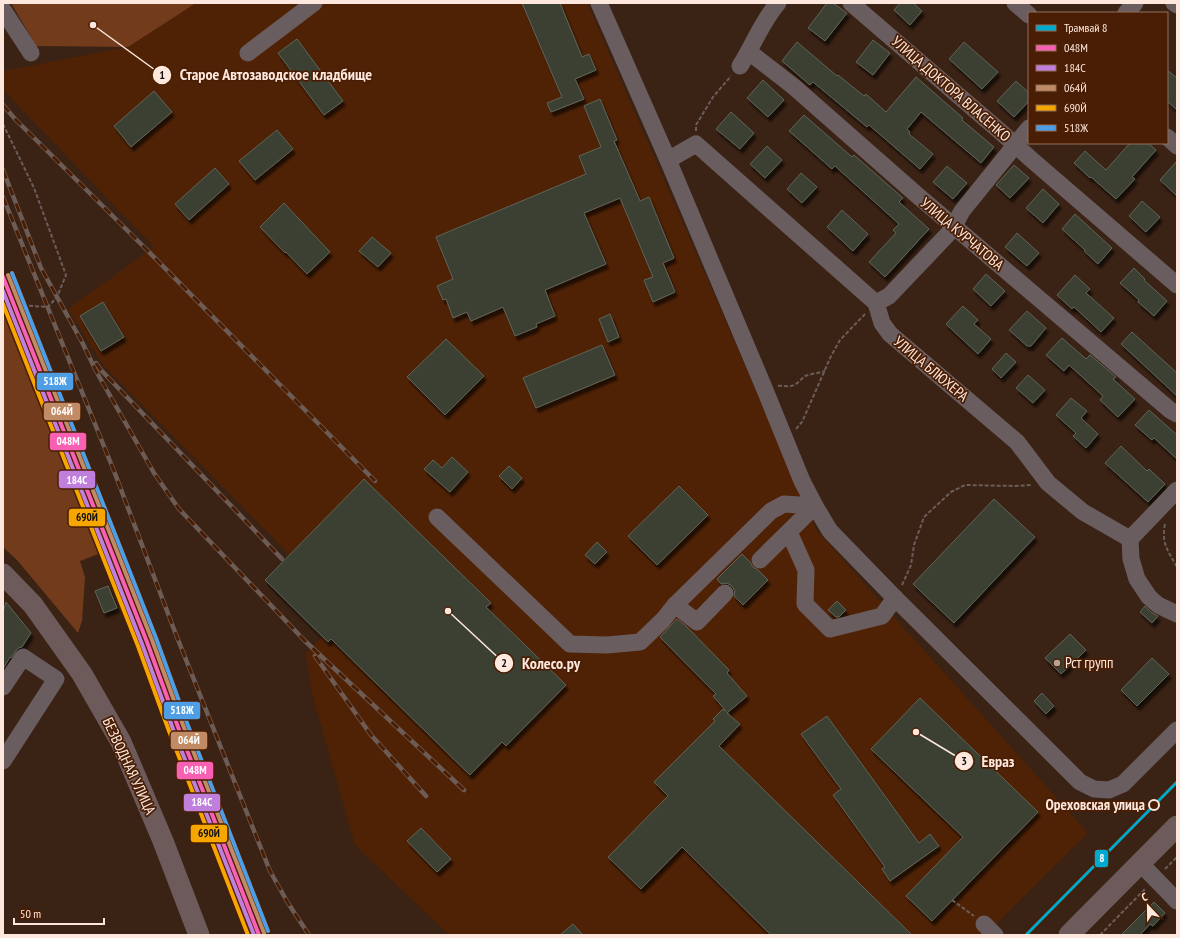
<svg xmlns="http://www.w3.org/2000/svg" width="1180" height="938" font-family="'PT Sans Narrow',sans-serif">
<style>
.built{fill:#502205}
.green{fill:#723b1c}
.building{fill:#3a3f33;stroke:#5f6558;filter:url(#shadow)}
.lines{fill:none;stroke-linecap:round;stroke-linejoin:round}
.path{stroke:#6b5d59;stroke-width:2;stroke-dasharray:4 2;stroke-linecap:butt}
.minor{stroke:#6a5d5f;stroke-width:17}
.major{stroke:#6d5a5a;stroke-width:21}
.rail-casing{stroke:#6d5c55;stroke-width:4.5}
.rail{stroke:#4a1e04;stroke-width:3;stroke-dasharray:9;stroke-linecap:butt}
.rail-1-casing{stroke:#4a1e04;stroke-width:7}
.rail-2-casing{stroke:#4a1e04;stroke-width:7}
.rail-3-casing{stroke:#4a1e04;stroke-width:7}
.rail-4-casing{stroke:#4a1e04;stroke-width:7}
.rail-5-casing{stroke:#4a1e04;stroke-width:7}
.rail-1{stroke:#f860b3;stroke-width:4}
.rail-2{stroke:#c07fdc;stroke-width:4}
.rail-3{stroke:#c18c65;stroke-width:4}
.rail-4{stroke:#f7a600;stroke-width:4}
.rail-5{stroke:#4d9ee5;stroke-width:4}
.tram-1-casing{stroke:#4a1e04;stroke-width:6}
.tram-1{stroke:#00a9ce;stroke-width:3}
.poi-dot{fill:#b9a397;stroke:#4a1e04;stroke-width:1.5}
.stop-dot{fill:#4a1e04;stroke:#fee8dd;stroke-width:2}
.labels{text-anchor:middle;stroke-width:3.5;stroke-linejoin:round;paint-order:stroke}
.street-label{font-size:15px;fill:#fee8dd;stroke:#4a1e04}
.poi-label{font-size:15px;fill:#fee8dd;stroke:#4a1e04;text-anchor:start}
.stop-label{font-size:15px;font-weight:bold;fill:#fee8dd;stroke:#4a1e04;text-anchor:end}
.leader{fill:none;stroke:#fee8dd;stroke-width:1.5}
.callout-dot{fill:#fee8dd;stroke:#4a1e04;stroke-width:1.5}
.mark-label{font-size:12px;text-anchor:middle;font-weight:bold;fill:#111}
.callout-label{font-size:16px;text-anchor:middle;font-weight:bold;fill:#fee8dd;stroke:#4a1e04;stroke-width:3.5;stroke-linejoin:round;paint-order:stroke}
.line-badge{stroke:#4a1e04;stroke-width:1.5}
.badge-label{font-size:11px;text-anchor:middle;font-weight:bold;fill:#fff}
.pale-badge-label{font-size:11px;text-anchor:middle;font-weight:bold;fill:#111}
</style>
<defs>
<filter id="shadow"><feDropShadow dx="2.5" dy="4.5" stdDeviation="1" flood-color="#0009"/></filter>
</defs>
<rect width="100%" height="100%" fill="#3a2214"/>
<path class="built" d="M196,3h391l230,528 271,302 -103,102h-536l-94,-90 -43,-151 -6,-41 41,-40 -243,-247 -36,-57 86,-62 -151,-157v-19l125,-24z"/>
<g class="green">
<path d="M11,3h185l-68,44 -92,-1z"/>
<path d="M3,300l98,253 -21,8 5,16 -3,44 -4,12 -61,-73 -14,-13z"/>
</g>
<g class="building">
<path d="M522,3h38l22,54 7,-3 7,16 -21,9 9,20 -33,13 -4,-9 15,-6z"/>
<path d="M827,3h6l14,10 -22,28 -17,-13z"/>
<path d="M900,3h13l9,8 -12,14 -16,-15z"/>
<path d="M297,39l46,62 -19,14 -46,-62z"/>
<path d="M873,40l17,13 -17,22 -17,-13z"/>
<path d="M797,42l40,34 1,-1 26,21 2,-2 20,18 30,-35 47,41 -1,2 32,27 -13,16 -60,-51 -14,17 3,3 -1,2 24,20 -13,15 -51,-44 -2,2 -54,-45 -3,3 -28,-24z"/>
<path d="M964,42l34,30 -16,17 -33,-30z"/>
<path d="M1167,70l10,8v32l-10,-9z"/>
<path d="M763,80l21,20 -16,17 -21,-19z"/>
<path d="M1016,81l13,12v8l-15,16 -17,-16z"/>
<path d="M154,91l18,21 -41,35 -17,-21z"/>
<path d="M600,99l17,41 -3,1 26,60 9,-4 25,61 -11,5 12,29 -22,10 -9,-22 9,-3 -33,-79 -36,15 22,51 -61,26 10,26 -19,8 1,3 -22,9 -12,-29 -32,14 -4,-9 -14,6 -7,-19 -3,1 -6,-14 16,-7 -17,-42 150,-63 -7,-18 22,-9 -17,-41z"/>
<path d="M731,112l23,21 -14,16 -24,-20z"/>
<path d="M804,115l48,42 2,-2 49,43 -4,4 30,27 -44,48 -16,-15 27,-29 -3,-3 6,-6 -64,-58 -3,3 -43,-38z"/>
<path d="M277,130l16,19 -38,31 -16,-19z"/>
<path d="M1130,143h18l8,7 -24,27 3,2 -19,20 -25,-22 -1,1 -16,-15 11,-12 21,19z"/>
<path d="M767,146l15,14 -17,18 -15,-14z"/>
<path d="M1177,161v35l-17,-16z"/>
<path d="M1014,165l15,13 -19,20 -14,-13z"/>
<path d="M947,166l20,17 -14,16 -20,-17z"/>
<path d="M215,168l14,16 -40,36 -14,-16z"/>
<path d="M801,173l16,14 -15,16 -15,-14z"/>
<path d="M1043,189l16,15 -16,19 -17,-15z"/>
<path d="M1142,201l18,16 -14,15 -17,-16z"/>
<path d="M284,203l46,49 -23,22 -21,-22 -1,1 -25,-26z"/>
<path d="M842,210l26,24 -15,17 -26,-24z"/>
<path d="M1075,214l37,34 -14,16 -14,-13 1,-1 -23,-21z"/>
<path d="M1017,233l22,20 -12,13 -22,-19z"/>
<path d="M372,237l19,16 -13,14 -19,-16z"/>
<path d="M1134,268l11,11 -1,1 23,21 -13,15 -16,-14 1,-2 -19,-17z"/>
<path d="M986,274l19,17 -14,15 -18,-17z"/>
<path d="M1075,275l15,14 -4,4 28,25 -13,14 -27,-25 -2,2 -15,-14z"/>
<path d="M103,302l21,35 -23,14 -21,-35z"/>
<path d="M963,306l15,14 -4,4 17,15 -13,15 -32,-30z"/>
<path d="M1027,311l19,17 -15,18h-4l-18,-16z"/>
<path d="M610,314l9,23 -11,5 -9,-23z"/>
<path d="M1132,332l45,41v23l-56,-52z"/>
<path d="M1062,338l24,21 4,-4 26,22 -3,2 22,20 -17,18 -18,-17 3,-4 -34,-31 -5,6 -18,-16z"/>
<path d="M446,339l38,37 -39,39 -38,-38z"/>
<path d="M602,345l13,30 -79,33 -13,-30z"/>
<path d="M1006,353l10,9 -15,16 -9,-9z"/>
<path d="M1028,375l17,15 -12,13 -17,-15z"/>
<path d="M1071,398l16,13 -6,7 17,16 -12,14 -13,-12 3,-3 -20,-18z"/>
<path d="M1149,410l28,25v24l-23,-21 -2,2 -17,-15z"/>
<path d="M1121,446l26,25 2,-2 16,15 -17,18 -43,-39z"/>
<path d="M452,457l16,15 -18,20 -26,-23 9,-9 9,8z"/>
<path d="M509,466l13,12 -10,11 -13,-13z"/>
<path d="M364,479l127,124 -5,4 80,78 -60,61 -4,-4 -32,33 -139,-136 -3,3 -63,-62z"/>
<path d="M679,486l29,29 -51,50 -29,-29z"/>
<path d="M994,499l41,38 -81,86 -41,-39z"/>
<path d="M597,542l10,10 -12,12 -10,-9z"/>
<path d="M742,554l8,8 3,5 5,3 10,10 -25,25 -9,-9 1,-5 -3,-5 -5,-3 -6,1 -4,-5z"/>
<path d="M108,586l9,22 -13,5 -9,-22z"/>
<path d="M837,601l9,9 -7,7h-3l-8,-7z"/>
<path d="M6,602l25,31 -9,14 -4,1 -7,10 -1,-1 -7,12v-57z"/>
<path d="M1145,606l7,7 6,3 -6,7 -12,-11z"/>
<path d="M677,619l8,6 44,45 -2,3 20,23 -20,17 13,11 -21,22 193,189h-141l-89,-88 -41,42 -33,-32 60,-61 -14,-14 61,-61 -2,-2 10,-10 3,2 -13,-15 3,-2 -56,-57z"/>
<path d="M1070,634l16,16 -25,24 -16,-16z"/>
<path d="M1152,658l17,16 -32,32 -16,-16z"/>
<path d="M1042,693l12,13 -8,8 -12,-13z"/>
<path d="M920,698l118,114 -106,109 -26,-25 57,-59 -92,-88z"/>
<path d="M827,716l92,127 11,-9 9,12 -49,35 -8,-12 3,-2 -52,-72 8,-6 -40,-55z"/>
<path d="M421,828l30,31 -14,13 -30,-31z"/>
<path d="M1154,902l11,11 -12,13 -3,-2 -10,11h-19z"/>
<path d="M573,924l10,11h-23z"/>
</g>
<g class="lines">
<g class="path">
<path d="M3,124l31,64 32,87 -9,22 -9,10 -45,-3"/>
<path d="M696,131v-6l17,-28 18,-21"/>
<path d="M778,386c5,-1 9,1 13,0 6,-1 10,-7 14,-10 5,-2 14,-3 20,-5"/>
<path d="M796,429l6,-7 29,-66 9,-16 25,-26"/>
<path d="M1165,524c-4,19 3,27 12,43"/>
<path d="M902,585l9,-20 3,-20 10,-28 27,-25 14,-7 50,1 17,-1"/>
<path d="M1165,869l12,-12"/>
<path d="M952,900l22,16"/>
<path d="M1100,935l45,-46"/>
</g>
<g class="minor">
<path d="M599,3l69,157 97,230 37,91 13,25 15,25 65,67 185,184 14,7 15,1 14,-6 54,-54"/>
<path d="M851,3l151,130 30,27 145,125"/>
<path d="M1015,3l14,12"/>
<path d="M1174,3l3,2"/>
<path d="M3,10l28,43"/>
<path d="M1126,13l9,-10"/>
<path d="M749,52l44,34 124,109 253,215 7,4"/>
<path d="M248,53l66,-50"/>
<path d="M740,66c13,-20 22,-45 38,-63"/>
<path d="M1167,137l10,9"/>
<path d="M668,160l28,-16 180,159 6,20 8,11 127,108 31,41 35,29 47,27 1,20 6,20 12,18 9,8 19,9"/>
<path d="M876,303l13,-7 59,-62 6,-8 8,-15 67,-83"/>
<path d="M437,517l133,127 37,1 33,-3 23,-22 12,-15 96,-94 13,-7 31,2 -55,54"/>
<path d="M789,532l17,38 -1,34 25,25 52,-13 13,-18"/>
<path d="M1130,539l47,-49"/>
<path d="M675,605l22,17 28,-29"/>
<path d="M3,687l20,-30 33,22 -53,82"/>
<path d="M1140,863l37,38"/>
<path d="M984,924l11,11"/>
</g>
<g class="major">
<path d="M3,574l30,31 49,69 39,68 42,99 36,94"/>
<path d="M1069,935l108,-109"/>
</g>
<defs>
<g id="rail">
<path d="M3,105l12,14 132,131 228,231"/>
<path d="M3,170l38,98 41,74 14,29 58,102 25,36 126,132 159,149"/>
<path d="M3,197l111,274 61,161 95,239 18,32 21,32"/>
<path d="M96,363l4,6 182,190"/>
<path d="M315,656l56,79 55,61"/>
</g>
</defs>
<use href="#rail" class="rail-casing"/>
<use href="#rail" class="rail"/>
<defs>
<path id="rail-1" d="M3,277l144,365 31,85 81,208"/>
<path id="rail-2" d="M3,291l139,353 31,85 81,206"/>
<path id="rail-3" d="M8,275l144,365 31,85 81,208"/>
<path id="rail-4" d="M3,304l135,342 31,85 79,204"/>
<path id="rail-5" d="M12,273l144,365 31,85 81,208"/>
</defs>
<use href="#rail-1" class="rail-1-casing"/>
<use href="#rail-2" class="rail-2-casing"/>
<use href="#rail-3" class="rail-3-casing"/>
<use href="#rail-4" class="rail-4-casing"/>
<use href="#rail-5" class="rail-5-casing"/>
<use href="#rail-1" class="rail-1"/>
<use href="#rail-2" class="rail-2"/>
<use href="#rail-3" class="rail-3"/>
<use href="#rail-4" class="rail-4"/>
<use href="#rail-5" class="rail-5"/>
<defs>
<path id="tram-1" d="M1026,935l151,-153"/>
</defs>
<use href="#tram-1" class="tram-1-casing"/>
<use href="#tram-1" class="tram-1"/>
</g>
<circle class="poi-dot" cx="1057" cy="663" r="4"/>
<circle class="stop-dot" cx="1154" cy="805" r="5"/>
<g class="labels">
<g class="street-label">
<text transform="translate(951 89) rotate(41)" y="5">УЛИЦА ДОКТОРА ВЛАСЕНКО</text>
<text transform="translate(962 234) rotate(40)" y="5">УЛИЦА КУРЧАТОВА</text>
<text transform="translate(931 369) rotate(40)" y="5">УЛИЦА БЛЮХЕРА</text>
<text transform="translate(129 766) rotate(65)" y="5">БЕЗВОДНАЯ УЛИЦА</text>
</g>
<g class="poi-label">
<text x="1065" y="668">Рст групп</text>
</g>
<g class="stop-label">
<text x="1145" y="810">Ореховская улица</text>
</g>
</g>
<path class="leader" d="M93 25L162 75M448 611L504 663M916 732L964 761"/>
<g class="callout-dot">
<circle cx="93" cy="25" r="4"/>
<circle cx="448" cy="611" r="4"/>
<circle cx="916" cy="732" r="4"/>
<circle cx="162" cy="75" r="10"/>
<circle cx="504" cy="663" r="10"/>
<circle cx="964" cy="761" r="10"/>
</g>
<g class="mark-label">
<text x="162" y="79">1</text>
<text x="504" y="667">2</text>
<text x="964" y="765">3</text>
</g>
<g class="callout-label">
<text x="276" y="80">Старое Автозаводское кладбище</text>
<text x="551" y="669">Колесо.ру</text>
<text x="998" y="767">Евраз</text>
</g>
<g class="line-badge">
<rect x="36" y="372" width="38" height="19" rx="4" fill="#4d9ee5"/>
<rect x="43" y="402" width="38" height="19" rx="4" fill="#c18c65"/>
<rect x="49" y="432" width="38" height="19" rx="4" fill="#f860b3"/>
<rect x="58" y="470" width="38" height="19" rx="4" fill="#c07fdc"/>
<rect x="68" y="508" width="38" height="19" rx="4" fill="#f7a600"/>
<rect x="163" y="701" width="38" height="19" rx="4" fill="#4d9ee5"/>
<rect x="170" y="731" width="38" height="19" rx="4" fill="#c18c65"/>
<rect x="176" y="761" width="38" height="19" rx="4" fill="#f860b3"/>
<rect x="183" y="793" width="38" height="19" rx="4" fill="#c07fdc"/>
<rect x="190" y="824" width="38" height="19" rx="4" fill="#f7a600"/>
<rect x="1094" y="849" width="15" height="19" rx="4" fill="#00a9ce"/>
</g>
<g class="badge-label">
<text x="55" y="385">518Ж</text>
<text x="62" y="415">064Й</text>
<text x="68" y="445">048М</text>
<text x="77" y="484">184С</text>
<text x="182" y="714">518Ж</text>
<text x="189" y="744">064Й</text>
<text x="195" y="774">048М</text>
<text x="202" y="806">184С</text>
<text x="1102" y="862">8</text>
</g>
<g class="pale-badge-label">
<text x="87" y="521">690Й</text>
<text x="209" y="837">690Й</text>
</g>
<rect width="1180" height="938" fill="none" stroke="#fee8dd" stroke-width="8"/>
<rect x="1028" y="12" width="140" height="132" fill="#4a1e04" stroke="#926f5b"/>
<rect x="1036" y="25" width="20" height="6" fill="#00a9ce" stroke="#926f5b"/>
<text x="1064" y="32" font-size="12" fill="#fee8dd">Трамвай 8</text>
<rect x="1036" y="45" width="20" height="6" fill="#f860b3" stroke="#926f5b"/>
<text x="1064" y="52" font-size="12" fill="#fee8dd">048М</text>
<rect x="1036" y="65" width="20" height="6" fill="#c07fdc" stroke="#926f5b"/>
<text x="1064" y="72" font-size="12" fill="#fee8dd">184С</text>
<rect x="1036" y="85" width="20" height="6" fill="#c18c65" stroke="#926f5b"/>
<text x="1064" y="92" font-size="12" fill="#fee8dd">064Й</text>
<rect x="1036" y="105" width="20" height="6" fill="#f7a600" stroke="#926f5b"/>
<text x="1064" y="112" font-size="12" fill="#fee8dd">690Й</text>
<rect x="1036" y="125" width="20" height="6" fill="#4d9ee5" stroke="#926f5b"/>
<text x="1064" y="132" font-size="12" fill="#fee8dd">518Ж</text>
<g transform="translate(1148 906) rotate(338)" stroke="#4a1e04" stroke-width="3" paint-order="stroke">
<path d="M0-3L7 15L0 10L-7 15Z" fill="#fee8dd"/>
<text y="-6" font-size="11" font-weight="bold" text-anchor="middle" fill="#fee8dd">С</text>
</g>
<path d="M14 918v6h90v-6" fill="none" stroke="#fee8dd" stroke-width="2"/>
<text x="20" y="918" font-size="12" fill="#fee8dd" stroke="#4a1e04" stroke-width="3" paint-order="stroke">50 m</text>
</svg>
